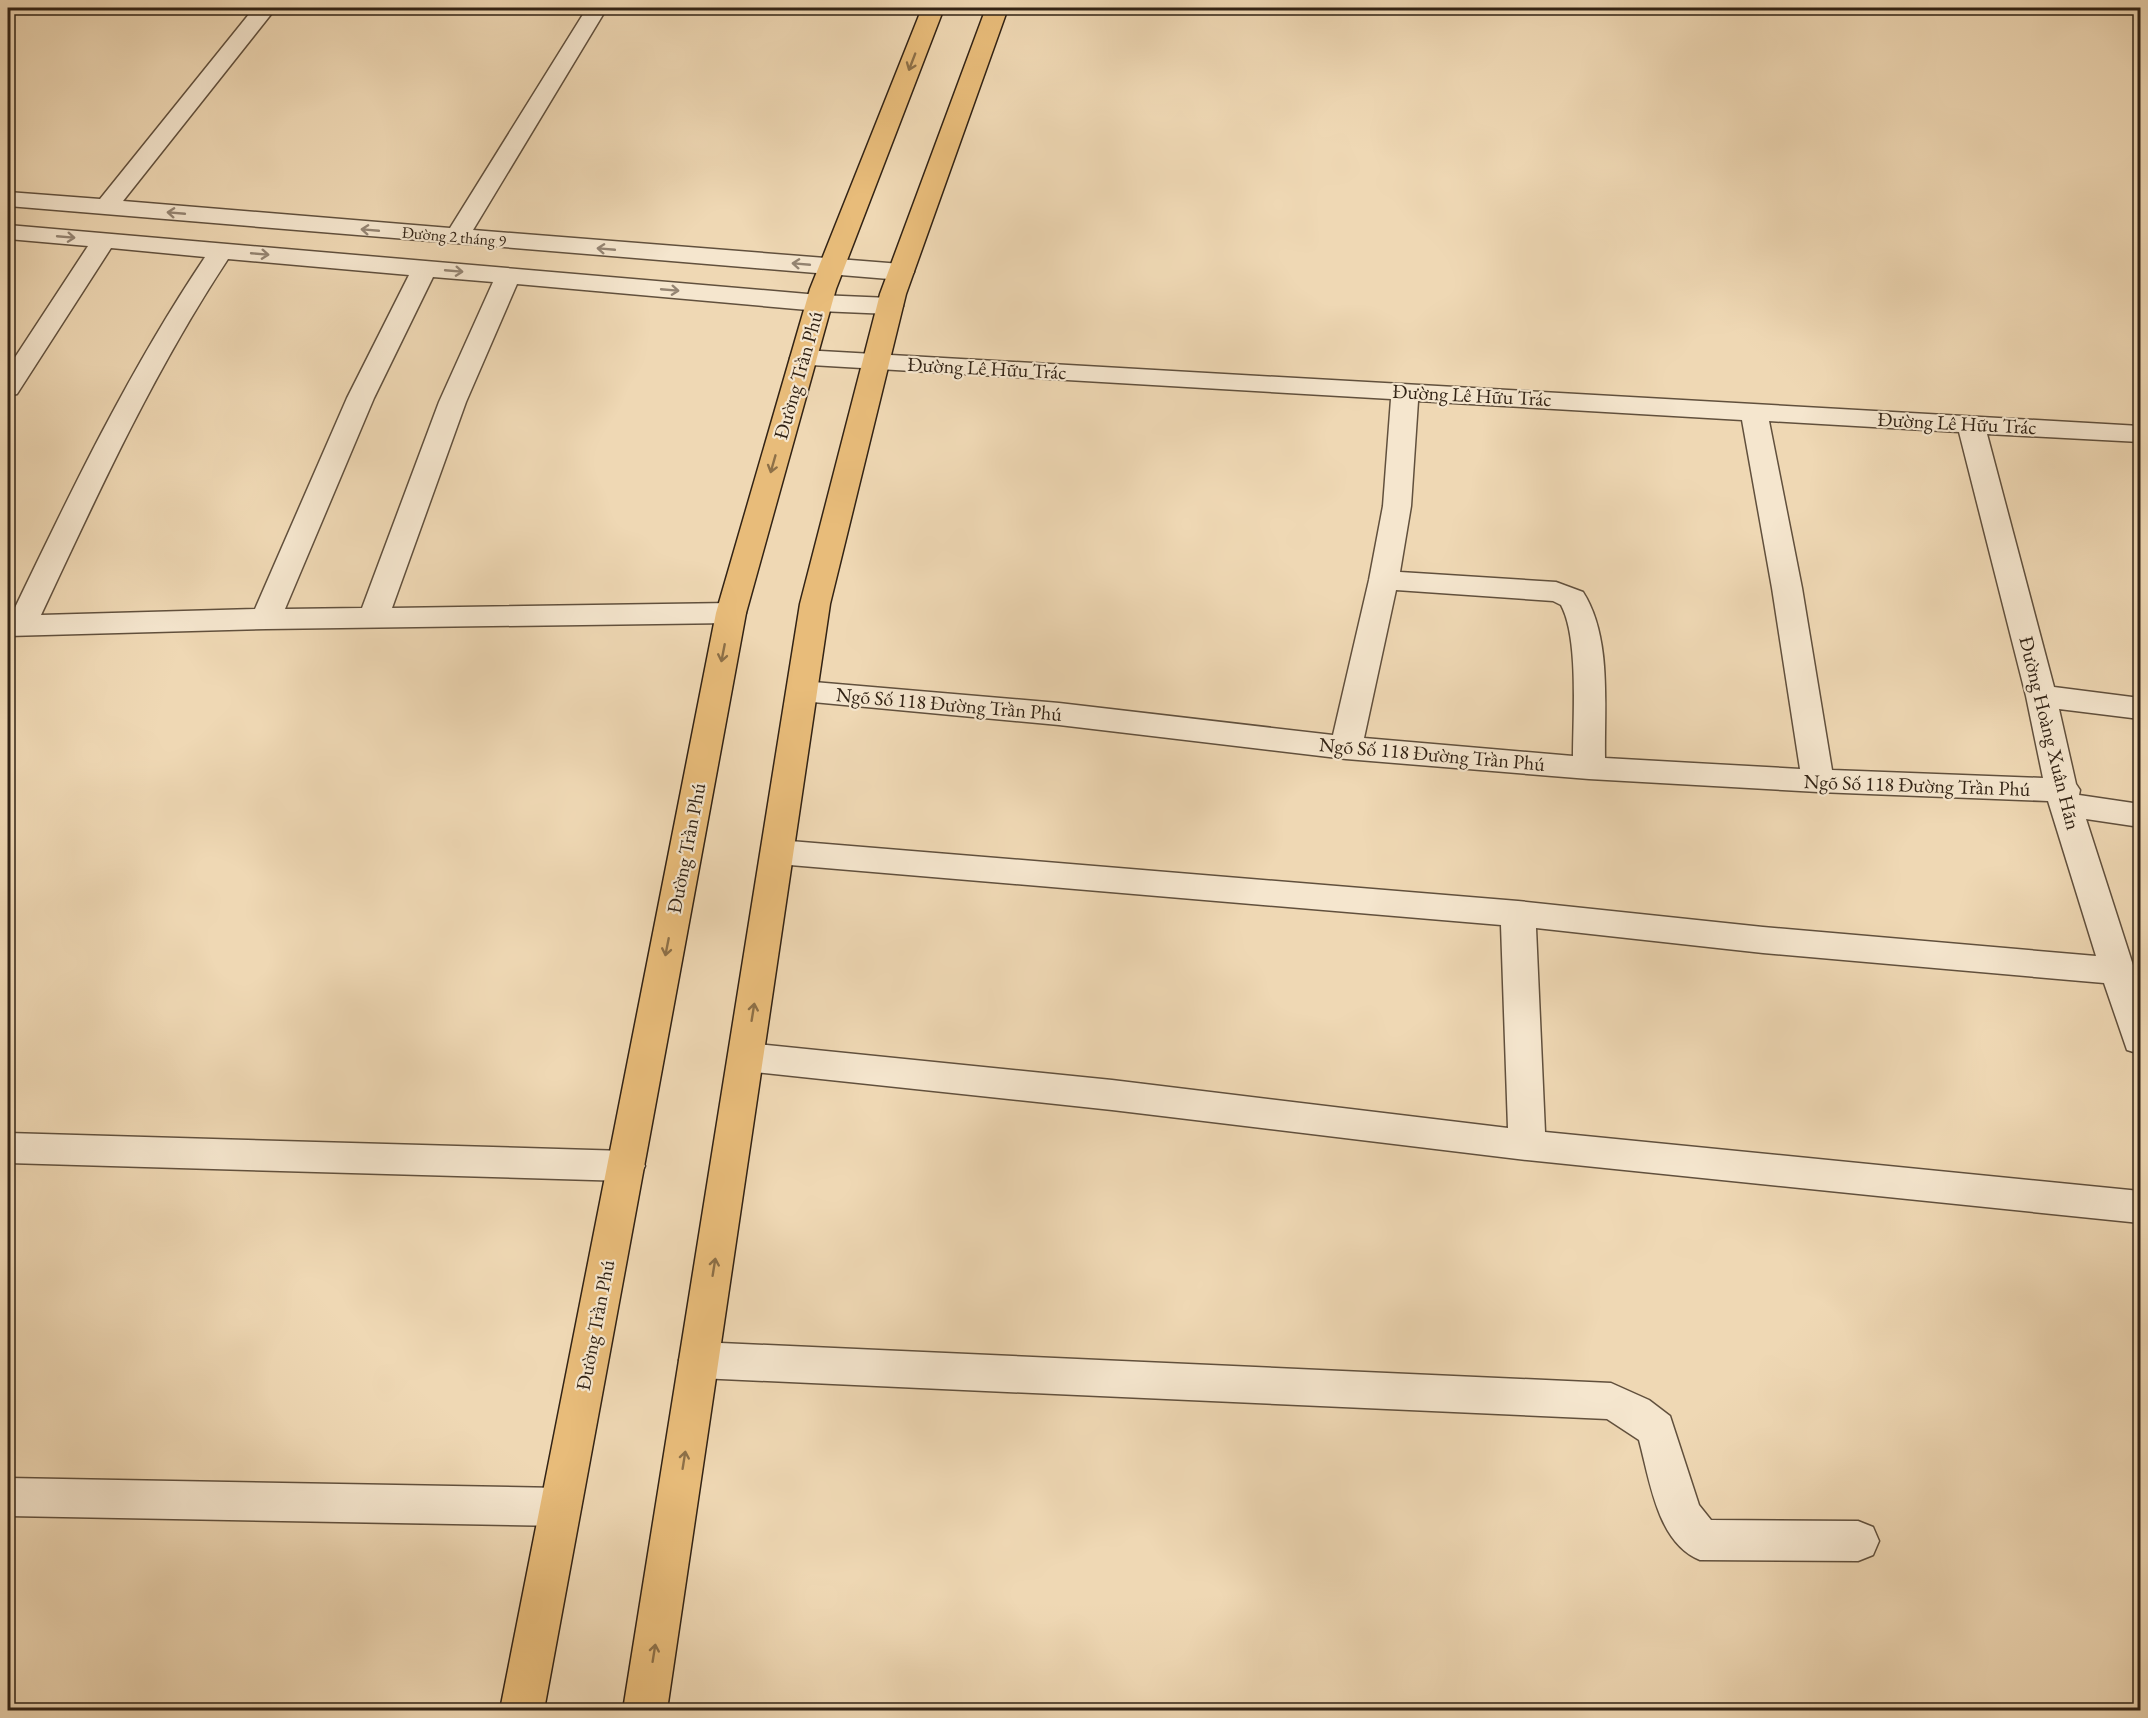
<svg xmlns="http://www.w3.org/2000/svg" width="2148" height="1718" font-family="'EB Garamond',serif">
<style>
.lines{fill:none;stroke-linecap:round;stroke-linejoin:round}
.minor-casing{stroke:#61503d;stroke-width:3}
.highway-casing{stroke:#322315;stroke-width:3}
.minor{fill:#f5e6ce;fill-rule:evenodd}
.highway{fill:#e8bc7a;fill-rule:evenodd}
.oneway{stroke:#8d7048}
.oneway2{stroke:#948472}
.labels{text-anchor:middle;stroke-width:4.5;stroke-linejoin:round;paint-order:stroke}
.far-street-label{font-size:16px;fill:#322315;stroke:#f5e6ce}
.street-label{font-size:20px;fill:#322315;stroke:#f5e6ce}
</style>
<rect width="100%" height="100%" fill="#efd8b4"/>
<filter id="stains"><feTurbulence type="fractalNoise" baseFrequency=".00333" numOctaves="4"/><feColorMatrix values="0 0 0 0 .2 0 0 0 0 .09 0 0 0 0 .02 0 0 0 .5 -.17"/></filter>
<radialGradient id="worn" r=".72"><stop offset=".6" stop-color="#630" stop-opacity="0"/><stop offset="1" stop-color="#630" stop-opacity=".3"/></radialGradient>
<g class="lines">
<defs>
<g id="minor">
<path d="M254,8h22l-153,193 327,27 137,-220h20l-134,222 428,34 9,3 4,5 -4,5 -9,3 -893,-74v-14l92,7z"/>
<path d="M8,225l811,70 71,3 9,3 4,5 -4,5 -9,3 -71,-3 -302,-27 -51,118 -74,206 339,-5 10,3 5,7 -5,7 -10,3 -465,6 -258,7v-20h3c59,-123 118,-246 194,-359l-94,-9 -94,146 -9,2v-28l80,-122 -80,-7zM228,259l181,16 -62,123 -92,211 -214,6c57,-122 113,-244 187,-356zM433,277l60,5 -54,120 -77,206 -77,1 89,-211z"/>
<path d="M803,350l1337,76v16l-153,-8 67,253 86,11v21l-81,-10 17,75 4,6 -1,5 61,9v23l-54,-8 54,168v67l-13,-4 -23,-67 -341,-30 -227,-25 9,204 595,59v32l-613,-63 -415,-50 -366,-39 -13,-4 -5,-10 5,-10 13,-4 366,37 396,48 -7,-203 -723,-61 -12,-4 -4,-8 4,-8 12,-4 740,61 245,26 333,29 -48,-155 -230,-9 -229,-13 -243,-20 -287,-34 -257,-24 -11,-3 -4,-7 4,-7 11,-3 257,22 274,32 36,-155 14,-74 8,-107 -597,-35 -4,-6 4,-6zM1418,401l324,19 30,168 28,181 -195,-11c-1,-52 7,-121 -22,-166l-27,-10 -156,-10 11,-66zM1769,421l190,11 67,264 17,82 -211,-8 -30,-182zM1396,590l157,11 8,4c18,33 12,112 12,151l-209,-18z"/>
<path d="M8,1133l618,18 13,4 6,11 -6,11 -13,4 -618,-18z"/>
<path d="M699,1342l912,41 38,17 21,16 29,89 12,15 147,1 15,6 6,14 -6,14 -15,6 -158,-1c-43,-17 -50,-80 -61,-120l-32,-21 -908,-41 -14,-6 -6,-12 6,-12z"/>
<path d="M8,1478l552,10 15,5 6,14 -6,14 -15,5 -552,-10z"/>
</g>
<g id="highway">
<path d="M922,8h22l-108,281 -90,324 -202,1097h-44l216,-1097 94,-324z"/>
<path d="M986,8h22l-102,286 -76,310 -163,1106h-44l177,-1106 80,-310z"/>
</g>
</defs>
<use href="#minor" class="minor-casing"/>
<use href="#highway" class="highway-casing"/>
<use href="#minor" class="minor"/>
<use href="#highway" class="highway"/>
</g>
<defs><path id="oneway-shaft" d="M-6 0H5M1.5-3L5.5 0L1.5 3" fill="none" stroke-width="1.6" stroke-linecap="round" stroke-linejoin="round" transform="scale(1.5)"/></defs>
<g class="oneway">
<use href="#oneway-shaft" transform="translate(912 62) rotate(111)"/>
<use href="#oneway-shaft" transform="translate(773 464) rotate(106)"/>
<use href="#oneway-shaft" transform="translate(723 653) rotate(101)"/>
<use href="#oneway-shaft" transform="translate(667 947) rotate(101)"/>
<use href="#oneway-shaft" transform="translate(753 1012) rotate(-81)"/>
<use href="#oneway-shaft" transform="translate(714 1267) rotate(-81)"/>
<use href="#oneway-shaft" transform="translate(684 1460) rotate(-81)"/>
<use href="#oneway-shaft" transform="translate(654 1653) rotate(-81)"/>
</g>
<g class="oneway2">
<use href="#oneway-shaft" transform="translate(176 213) rotate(-175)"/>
<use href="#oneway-shaft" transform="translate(370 230) rotate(-175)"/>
<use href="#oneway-shaft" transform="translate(66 237) rotate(5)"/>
<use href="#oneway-shaft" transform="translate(606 249) rotate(-175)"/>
<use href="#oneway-shaft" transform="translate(260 254) rotate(5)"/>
<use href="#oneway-shaft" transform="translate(801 264) rotate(-175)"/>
<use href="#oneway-shaft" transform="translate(454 271) rotate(5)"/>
<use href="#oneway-shaft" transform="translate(670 290) rotate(5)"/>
</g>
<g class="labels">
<g class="far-street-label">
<text transform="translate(454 236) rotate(5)" y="6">Đường 2 tháng 9</text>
</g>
<g class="street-label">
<text transform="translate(987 368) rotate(3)" y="7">Đường Lê Hữu Trác</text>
<text transform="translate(798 375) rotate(-74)" y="7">Đường Trần Phú</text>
<text transform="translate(1472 395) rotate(3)" y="7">Đường Lê Hữu Trác</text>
<text transform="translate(1957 423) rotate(3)" y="7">Đường Lê Hữu Trác</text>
<text transform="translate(949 704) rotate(5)" y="7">Ngõ Số 118 Đường Trần Phú</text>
<text transform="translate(2050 733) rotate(76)" y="7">Đường Hoàng Xuân Hãn</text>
<text transform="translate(1432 754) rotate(5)" y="7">Ngõ Số 118 Đường Trần Phú</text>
<text transform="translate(1917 785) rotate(2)" y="7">Ngõ Số 118 Đường Trần Phú</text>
<text transform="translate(686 848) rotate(-79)" y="7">Đường Trần Phú</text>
<text transform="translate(595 1325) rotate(-79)" y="7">Đường Trần Phú</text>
</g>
</g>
<rect width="2148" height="1718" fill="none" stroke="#efd8b4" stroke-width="30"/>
<rect x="9" y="9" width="2130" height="1700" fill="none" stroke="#322315" stroke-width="3"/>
<rect x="15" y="15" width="2118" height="1688" fill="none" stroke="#322315" stroke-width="1.5"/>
<rect width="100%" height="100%" filter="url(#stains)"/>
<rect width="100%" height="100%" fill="url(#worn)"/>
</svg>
